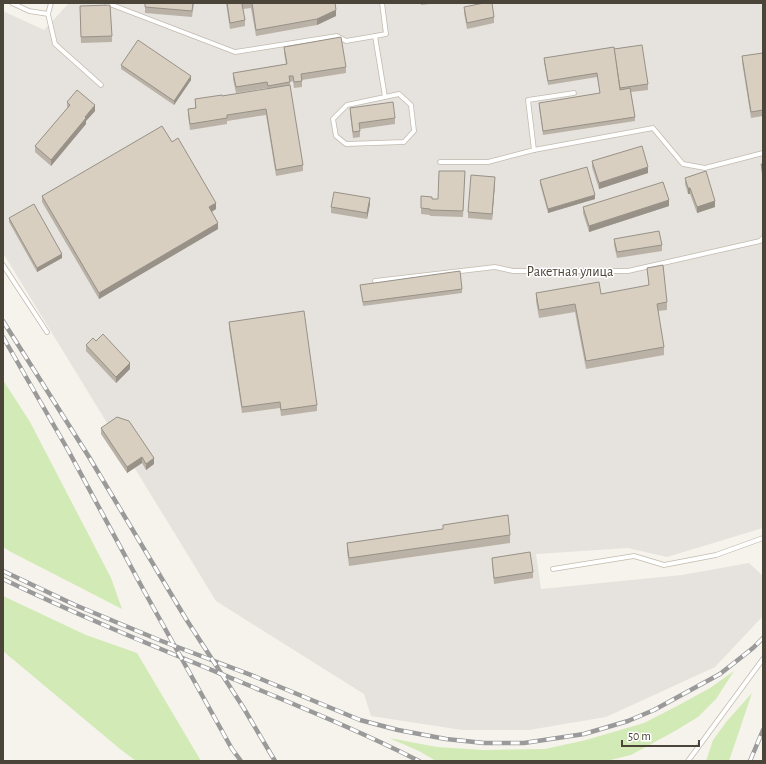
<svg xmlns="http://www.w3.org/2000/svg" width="766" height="764" font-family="'Alegreya Sans',sans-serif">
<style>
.industrial{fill:#e6e2dd}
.green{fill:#d2eab5}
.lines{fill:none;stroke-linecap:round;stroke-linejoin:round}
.lane-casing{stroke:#c2bbae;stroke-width:5.5}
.lane{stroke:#fff;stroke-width:4}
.rail-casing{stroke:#9a9a9a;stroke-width:4.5}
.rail{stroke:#fff;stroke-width:3;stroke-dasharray:9;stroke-linecap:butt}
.wall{fill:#bab2a6}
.shaded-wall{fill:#979187}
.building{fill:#d8cfc1;stroke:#979187}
.labels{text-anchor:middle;stroke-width:3;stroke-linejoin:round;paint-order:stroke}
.street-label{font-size:14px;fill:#4b4439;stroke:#fff}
</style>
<rect width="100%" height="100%" fill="#f6f3ec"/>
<path class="industrial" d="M69,3h694v525l-96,29 -39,-9 -92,6 5,35 141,-14 67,-12 14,13v40l-48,51 -109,50 -77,13h-67l-91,-14 -7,-22 -148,-93 -213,-348v-242l41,19z"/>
<g class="green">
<path d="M3,380l27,42 81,156 11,31 -111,-57 -8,-5z"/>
<path d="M3,596l83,39 51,18 64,108h-65l-16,-12 -117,-98z"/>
<path d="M734,671l-18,28 -18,18 -23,14 -44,24 -25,6h-170l-17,-10 -30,-13 48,9 47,3 61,-1 41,-9 58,-17 35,-18 31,-17z"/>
<path d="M752,693l-23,68h-23l7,-21 14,-19z"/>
</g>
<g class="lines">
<defs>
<g id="lane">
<path d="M12,3l17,8 19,3 3,-11"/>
<path d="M107,3l128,49 102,-16 9,5 29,-5"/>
<path d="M382,3l4,31 -11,2 10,61"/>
<path d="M48,14l7,30 46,41"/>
<path d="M399,94l12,11 3,26 -10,11 -58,2 -10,-8 -3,-17 14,-14z"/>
<path d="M534,150l-6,-50 46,-7"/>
<path d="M440,162h48l46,-12 119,-22 30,36 22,4 58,-15"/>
<path d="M3,265l44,67"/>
<path d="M375,281l120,-14 18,4h115l132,-30 3,-3"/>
<path d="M553,569l81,-13 30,9 52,-10 47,-17"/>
<path d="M688,761l75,-102"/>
</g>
</defs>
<use href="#lane" class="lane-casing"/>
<use href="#lane" class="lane"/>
<defs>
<g id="rail">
<path d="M3,321l86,136 97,162 57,88 32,54"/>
<path d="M3,337l65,113 75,139 50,90 39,70 9,12"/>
<path d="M3,571l72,34 84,35 97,37 104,43 38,10 48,9 38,4h40l60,-9 44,-13 26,-11 66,-36 33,-26 10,-10"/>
<path d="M3,579c76,37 155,69 233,101 62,26 124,51 183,81"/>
<path d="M750,761l13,-31"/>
</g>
</defs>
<use href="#rail" class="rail-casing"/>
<use href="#rail" class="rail"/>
</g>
<g class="wall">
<path d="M194,3l-2,14 -47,-4v-6z"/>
<path d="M226,3h109l1,13 -19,9 -61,11 -5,-28 -8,1 2,11v6l-15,3z"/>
<path d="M421,3h17l-17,2z"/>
<path d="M464,7l30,10v6l-27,6 -3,-16z"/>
<path d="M80,12l32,24v6l-31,1z"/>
<path d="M284,47l62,20v6l-44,7v7l-8,1 -1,-7 -3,1v6l13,77v6l-27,5 -10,-61 -39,6v3l-37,6 -2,-15v-6l7,-1v-9l27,-3 46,-7 -1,-1 -31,5 -3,-14v-6l53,-9 -2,-11z"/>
<path d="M614,51l34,33v6l-17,2 4,25v4l-92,14 -4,-28v-4l61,-10 -3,-16 -49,8 -4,-23v-4z"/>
<path d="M763,53v63l-12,2 -9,-56v-6z"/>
<path d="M121,65l70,15 -17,25 -53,-36z"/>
<path d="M67,102l28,9 -9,10v3l-35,42 -16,-14v-6l32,-37z"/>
<path d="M350,108l45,10v6l-35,5v8l-7,1 -3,-24z"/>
<path d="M172,142l44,67 -4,3 6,17 -119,70 -57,-97v-6z"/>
<path d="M592,161l56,12 -49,16 -7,-22z"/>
<path d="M761,164h2v13l-2,-7z"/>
<path d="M465,171l-2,46 -33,-1v-1l-9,-1v-18l11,3h6z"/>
<path d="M685,178l30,29 -18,6 -7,-19h-2l-3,-10z"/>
<path d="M540,180l55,19 -47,14 -8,-29z"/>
<path d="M495,183l-3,37 -24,-2v-6z"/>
<path d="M370,204l-3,15 -36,-6v-6z"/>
<path d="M669,206l-80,26 -6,-19v-6z"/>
<path d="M9,218l53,40 -25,14 -28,-50z"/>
<path d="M614,239l48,6v6l-45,7 -3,-13z"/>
<path d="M647,268l20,34v8l-9,1 6,36v8l-78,14 -11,-57 -36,6 -3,-17v-8l65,1 48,-8z"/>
<path d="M360,285l102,4v4l-99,13z"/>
<path d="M229,322l88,83v6l-36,5 -1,-8 -38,5 -13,-85z"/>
<path d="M96,341l34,28 -14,14 -30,-32v-6z"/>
<path d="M101,428l53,36 -8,6 -4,-7 -15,10 -26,-39z"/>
<path d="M443,525l67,10v8l-161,23 -2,-15v-8l96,-14z"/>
<path d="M492,558l41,14v6l-39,6 -2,-20z"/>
</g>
<g class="shaded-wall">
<path d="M336,10v6l-19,9v-6z"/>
<path d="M191,76v4l-17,25v-4z"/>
<path d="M95,105v6l-9,10v3l-35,42v-6z"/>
<path d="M648,167v6l-49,16v-6z"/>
<path d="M495,177v6l-3,37v-6z"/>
<rect x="688" y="188" width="2" height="6"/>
<path d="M595,195v4l-47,14v-4z"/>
<path d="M370,198v6l-3,15v-6z"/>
<path d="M669,200v6l-80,26v-6z"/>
<path d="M715,201v6l-18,6v-6z"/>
<path d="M216,203v6l-7,4v-6z"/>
<path d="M218,223v6l-119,70v-6z"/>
<path d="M62,254v4l-25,14v-4z"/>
<path d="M130,363v6l-14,14v-6z"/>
<path d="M142,457v6l-15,10v-6z"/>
<path d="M154,458v6l-8,6v-6z"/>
</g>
<g class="building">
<path d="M145,3h48l-1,8 -47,-4z"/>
<path d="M227,3h19l-4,1 3,16 -15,3z"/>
<path d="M252,3h83l1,7 -19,9 -61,11z"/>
<path d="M484,3h8l2,14 -27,6 -3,-16z"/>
<path d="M110,5l2,31 -31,1 -1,-31z"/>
<path d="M341,37l5,30 -45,7 1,7 -8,1 -1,-6h-4l1,6 -22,4 -1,-4 -31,5 -3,-14 54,-9 -3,-17z"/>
<path d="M138,40l53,36 -17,25 -53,-36z"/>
<path d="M642,45l6,39 -28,4 -6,-39z"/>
<path d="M614,47l6,43 10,-2 5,29 -92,14 -4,-28 61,-10 -3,-20 -49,8 -4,-23z"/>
<path d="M763,53v57l-12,2 -9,-56z"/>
<path d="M290,85l13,80 -27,5 -10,-61 -39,6v3l-37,6 -2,-15 8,-1 -1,-9 27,-4v1z"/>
<path d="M77,90l18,15 -10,12 1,1 -35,42 -16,-14 35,-41 -3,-3z"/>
<path d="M393,102l2,16 -36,5 1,8 -7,1 -3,-24z"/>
<path d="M162,126l10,16 6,-4 38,65 -7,4 9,16 -119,70 -57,-97z"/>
<path d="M642,146l6,21 -49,16 -7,-22z"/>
<path d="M761,164h2v7z"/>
<path d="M587,167l8,28 -47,14 -8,-29z"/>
<path d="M439,171h26l-2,40 -33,-1v-1l-9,-1v-12l11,1v2h6z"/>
<path d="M706,171l9,30 -18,6 -7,-19h-2l-3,-10z"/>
<path d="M471,175l24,2 -3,37 -24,-2z"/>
<path d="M663,182l6,18 -80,26 -6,-19z"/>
<path d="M334,192l36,6 -3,15 -36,-6z"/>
<path d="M34,204l28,50 -25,14 -28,-50z"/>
<path d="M659,231l3,14 -45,7 -3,-13z"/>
<path d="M663,265l4,37 -10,2 7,43 -78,14 -11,-57 -36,6 -3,-17 63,-11 2,12 48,-9 -2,-17z"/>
<path d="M460,271l2,18 -99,13 -3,-17z"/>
<path d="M304,311l13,94 -36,5 -1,-8 -38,5 -13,-85z"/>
<path d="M103,334l27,29 -14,14 -30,-32 7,-7 3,3z"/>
<path d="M117,417l12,4 25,37 -8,6 -4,-7 -15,10 -26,-39z"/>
<path d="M508,515l2,20 -161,23 -2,-15 96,-14v-4z"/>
<path d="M530,552l3,20 -39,6 -2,-20z"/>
</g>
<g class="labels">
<g class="street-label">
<text x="570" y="276">Ракетная улица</text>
</g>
</g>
<rect width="766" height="764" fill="none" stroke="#4b4439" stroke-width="8"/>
<path d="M622 740v6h77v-6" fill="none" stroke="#4b4439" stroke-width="2"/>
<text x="628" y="740" font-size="12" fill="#4b4439" stroke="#ffffff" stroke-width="3" paint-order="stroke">50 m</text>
</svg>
